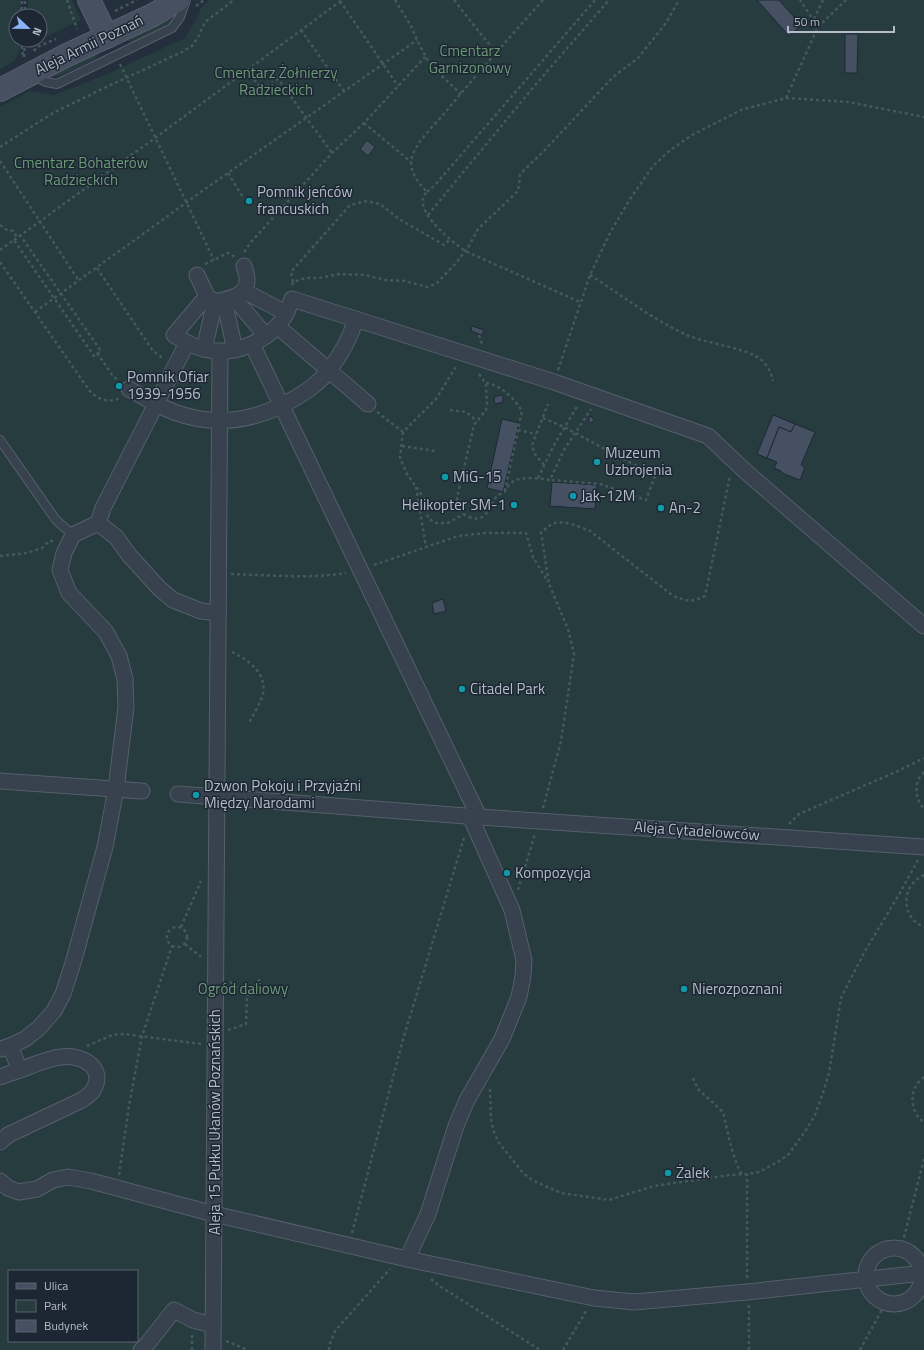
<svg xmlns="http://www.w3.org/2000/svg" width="924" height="1350" font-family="'Titillium Web',sans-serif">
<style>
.green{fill:#263c3f;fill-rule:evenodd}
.building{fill:#455162;stroke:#1f2835}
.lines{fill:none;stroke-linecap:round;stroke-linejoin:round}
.lane-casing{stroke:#565f6c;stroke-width:10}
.street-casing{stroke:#565f6c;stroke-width:17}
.secondary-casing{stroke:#565f6c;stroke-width:24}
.path{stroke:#44595c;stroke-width:2.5;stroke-dasharray:3 3;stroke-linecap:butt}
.lane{stroke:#38414e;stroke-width:8}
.street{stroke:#38414e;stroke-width:15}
.secondary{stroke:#465061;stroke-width:22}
.culture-dot{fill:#0f9aa8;stroke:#1d2633;stroke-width:1.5}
.labels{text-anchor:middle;stroke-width:3;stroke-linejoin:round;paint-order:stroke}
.street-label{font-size:15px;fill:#b4bcc9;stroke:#1d2633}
.park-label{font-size:15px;fill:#6b9a76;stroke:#1d2633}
.poi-label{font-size:15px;fill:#b4bcc9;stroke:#1d2633;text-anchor:start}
</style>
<rect width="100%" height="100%" fill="#242f3e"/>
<g class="green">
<path d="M0,0h20v16h-4v24h4c0,20 -3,19 -20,29z"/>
<path d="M28,0h44l9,20 -41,20v-24h-12z"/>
<path d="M209,0h715v1350h-924v-1243l29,-16 25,4 53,-21 78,-36 15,-26 -1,-1zM9,1271h128v70h-128z"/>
<path d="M169,16l3,4 -3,4 -37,18 -5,-1 -1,-2z"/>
<path d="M97,53v4l-2,2 -37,18 -5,-1 -1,-2z"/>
</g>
<g class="building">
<path d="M757,0h22l22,25 -12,11z"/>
<path d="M845,34h13l-1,39h-12z"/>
<path d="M367,140l8,7 -7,9 -8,-7z"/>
<path d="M472,326l12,4 -2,5 -11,-4z"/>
<path d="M501,395l2,1v6l-8,2 -1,-4 1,-3z"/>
<path d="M773,415l22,9 -4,8 -12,-5 -12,31 -10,-4z"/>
<path d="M590,416l4,3 -2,4 -4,-2z"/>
<path d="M502,419l17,4 -16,69 -16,-4z"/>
<path d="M795,424l20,8 -14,33 4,2 -5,13 -18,-7 -1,-2 -7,-3 3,-6 -10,-4 12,-31 12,5z"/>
<path d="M552,482l45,3 -2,24 -45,-3z"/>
<path d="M443,599l3,12 -12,3 -2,-11z"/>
</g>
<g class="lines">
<defs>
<g id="lane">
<path d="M34,76l12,6 11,2 115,-56 8,-11 6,-17"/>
<path d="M0,440l56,80 17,15"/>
</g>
<g id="street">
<path d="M197,275l10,21 8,6c12,-3 31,-5 32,-21 1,-4 -2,-11 -3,-15"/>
<path d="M244,291l42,22"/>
<path d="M207,296l-33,39c9,6 19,12 30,14 31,8 66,-8 82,-35 2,-5 4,-10 6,-15l262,83 154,54 37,35 179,155"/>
<path d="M234,298l32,38"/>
<path d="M224,300l11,50"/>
<path d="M277,326l91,78"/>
<path d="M252,344l227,473"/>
<path d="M204,349l11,-47"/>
<path d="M129,389c15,8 29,17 45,23 43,16 85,8 123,-15 12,-7 24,-16 32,-27 12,-15 21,-32 27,-51"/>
<path d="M98,523l18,14 13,18 30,33 14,12 28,11 17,2"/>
<path d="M0,781l142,10"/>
<path d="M178,794l301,23 445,30"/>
<path d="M10,1046l15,-7 14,-11 15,-17 9,-17 10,-31 32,-116 11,-58 10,-82 -1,-28 -6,-23 -13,-24 -37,-39 -9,-23 4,-17 9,-18 25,-12 5,-15 84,-165"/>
<path d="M0,1077l20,-7"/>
<path d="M0,1142l8,-7 74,-35c3,-2 7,-5 10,-8 16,-24 -10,-38 -31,-35 -12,1 -30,9 -41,13l-10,-24 -9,3"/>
<path d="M0,1181l8,7 11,4 18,-3 16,-9 15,-3 23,4 123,33 193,45 187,39 40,4 113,-10 177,-19"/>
<circle cx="894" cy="1276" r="28"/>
<path d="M407,1259l21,-45 28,-88 11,-26 35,-61 17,-42 4,-21 1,-16 -12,-50 -42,-94"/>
<path d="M141,1350l7,-7 26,-33 19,10 20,5"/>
<path d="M213,1350l7,-999"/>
</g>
<g id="secondary">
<path d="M89,0l18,37"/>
<path d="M0,90l65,-34 88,-41 25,-15"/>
</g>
</defs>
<use href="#lane" class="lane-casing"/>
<use href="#street" class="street-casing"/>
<use href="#secondary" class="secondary-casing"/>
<g class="path">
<path d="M67,0l10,29"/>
<path d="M395,0l16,26 6,14 13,25 31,29"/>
<path d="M454,0l33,42 11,9"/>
<path d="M543,0c-34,38 -68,76 -100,115 -10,11 -27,28 -31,42 -4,14 6,25 15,35 -2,2 -4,4 -4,7 -3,18 30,43 42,52l115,51"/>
<path d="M340,1l58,85"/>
<path d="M196,6l8,-6"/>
<path d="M115,11l22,-11"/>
<path d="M21,16l1,-16"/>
<path d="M25,16v-16"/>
<path d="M814,19l9,-19"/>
<path d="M818,27l28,-27"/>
<path d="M301,30l43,61"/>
<path d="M21,40l2,17"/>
<path d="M34,51l3,-4 19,-8"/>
<path d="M24,57l1,-17"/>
<path d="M120,64l94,196"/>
<path d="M247,70l15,20 16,-11 54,74"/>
<path d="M262,90l7,8"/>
<path d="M786,98l32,-71 -18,-27"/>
<path d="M364,123l47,39"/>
<path d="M0,147l53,-34 49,-24 80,-37 10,-6 6,-9 7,-15 29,-22"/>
<path d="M0,161l79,120"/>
<path d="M228,173l16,26"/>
<path d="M427,192l8,-7 160,-185"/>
<path d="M428,215l103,-125 78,-90"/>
<path d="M0,225l7,5 6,1 4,6"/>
<path d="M14,240l141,-102 187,-138"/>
<path d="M0,250l14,-10 80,116 7,-5 -81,-116"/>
<path d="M244,252l7,-10 81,-89 32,-30 61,-66"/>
<path d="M0,262l89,128c8,9 19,14 31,8"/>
<path d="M205,264l23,-11 7,4"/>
<path d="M97,268l56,83 11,8"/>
<path d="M590,275c33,21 63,45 99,61 21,8 52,11 70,22 8,6 12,14 14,23"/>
<path d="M293,282l-2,-10 59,-67 16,-4 14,3 19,15 45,26 6,-6"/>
<path d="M292,285l1,-3 13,-4h13l20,-4 26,1 20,5 20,1 22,6 9,-3 20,-21 13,-17 9,-17 40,-38 2,-16 4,-5 19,-18 70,-75 25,-19 28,-35 13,-23"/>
<path d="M35,312l166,-120 216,-152"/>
<path d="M479,335l3,9"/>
<path d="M97,353l16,23 6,5"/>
<path d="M558,370l32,-95 21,-44 19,-32 23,-33 16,-15 23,-16 49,-25 45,-12 62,4 76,15"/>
<path d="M479,374l7,10 1,20 -1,6 -12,15 -17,73c1,9 3,16 12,19 19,7 20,-12 28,-21 2,-2 6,-3 8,-5 2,-2 3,-6 6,-8 8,-7 28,-5 39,-3l14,-30 27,-41"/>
<path d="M486,383c15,2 28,15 36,28l-17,79"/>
<path d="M450,410l16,2 11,9"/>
<path d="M377,412l26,20 33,-33 21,-34"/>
<path d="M543,418l21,9 91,49 -9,24 -46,-16 -50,-4"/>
<path d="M518,430l18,4"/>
<path d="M403,432l-3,26 7,16 17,24 3,16 1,4 8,5h12l16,-9"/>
<path d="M402,446l33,5"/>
<path d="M544,465l-10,-12 -2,-8 16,-41"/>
<path d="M538,478l16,-33 24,-40"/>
<path d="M416,487l10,60"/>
<path d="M0,556l27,-3 15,-5 7,-7h6"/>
<path d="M374,565l84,-29 28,-3h40l7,24 15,25"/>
<path d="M231,574c38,1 78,5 115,-1"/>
<path d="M232,652c18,9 37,23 30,45 -3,9 -9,18 -13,26"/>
<path d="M924,772c-11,10 -9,27 0,37"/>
<path d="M543,808l18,-67 13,-87 -6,-25 -19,-45 -8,-52c4,-2 7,-6 11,-8 11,-5 28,3 38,7l82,64c13,6 19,8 33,1l25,-120"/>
<path d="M789,824l10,-10 99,-43 26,-13"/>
<path d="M924,875c-23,10 -24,42 0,52"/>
<path d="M518,890l17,-56"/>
<circle cx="177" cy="937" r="10"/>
<path d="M181,927l20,-46"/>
<path d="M185,944l16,13"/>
<path d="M247,996l13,-17"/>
<path d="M228,1030l18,-6 1,-28 -18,-15"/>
<path d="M87,1046l25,-11 12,-1 77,10"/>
<path d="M924,1077c-2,2 -6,5 -7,7 -8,12 -5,31 7,38"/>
<path d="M693,1078l5,11 25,23 8,35 6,18 5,10"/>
<path d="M490,1089l1,31 3,12 5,11 24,30 9,7 29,13 48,7 45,-14 76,-11 17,-1 12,-2 19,-10 11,-8 17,-24 9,-15 8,-22 6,-20 12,-75 24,-47 32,-53 21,-38"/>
<path d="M119,1175l10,-69 13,-70 30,-90"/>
<path d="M352,1233l50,-190 62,-205"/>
<path d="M901,1249l23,-90"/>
<path d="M747,1278v-104"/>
<path d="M431,1279l7,6 102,65"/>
<path d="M226,1341l22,9"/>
<path d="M192,1350v-15"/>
<path d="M329,1350v-4l6,-15 55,-62"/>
<path d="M563,1350l23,-39"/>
<path d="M749,1350v-45"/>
<path d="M860,1350l25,-46"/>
</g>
<use href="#lane" class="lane"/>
<use href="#street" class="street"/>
<use href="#secondary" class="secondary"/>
</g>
<g class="culture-dot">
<circle cx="249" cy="201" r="4"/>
<circle cx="119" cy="386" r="4"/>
<circle cx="597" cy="462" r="4"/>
<circle cx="445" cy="477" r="4"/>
<circle cx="573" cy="496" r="4"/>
<circle cx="514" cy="505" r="4"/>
<circle cx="661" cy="508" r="4"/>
<circle cx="462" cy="689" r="4"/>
<circle cx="196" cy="795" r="4"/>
<circle cx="507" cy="873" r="4"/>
<circle cx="684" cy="989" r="4"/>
<circle cx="668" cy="1173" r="4"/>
</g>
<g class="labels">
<g class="street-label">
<text transform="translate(89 45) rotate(-26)" y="5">Aleja Armii Poznań</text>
<text transform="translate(697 831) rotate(4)" y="5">Aleja Cytadelowców</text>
<text transform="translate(215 1122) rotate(-90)" y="5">Aleja 15 Pułku Ułanów Poznańskich</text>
</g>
<g class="park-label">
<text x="470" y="56">Cmentarz<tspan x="470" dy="17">Garnizonowy</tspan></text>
<text x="276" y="78">Cmentarz Żołnierzy<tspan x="276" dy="17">Radzieckich</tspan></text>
<text x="81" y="168">Cmentarz Bohaterów<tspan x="81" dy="17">Radzieckich</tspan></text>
<text x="243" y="994">Ogród daliowy</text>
</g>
<g class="poi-label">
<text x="257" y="197">Pomnik jeńców<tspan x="257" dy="17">francuskich</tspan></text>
<text x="127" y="382">Pomnik Ofiar<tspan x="127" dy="17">1939-1956</tspan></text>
<text x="605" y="458">Muzeum<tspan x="605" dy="17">Uzbrojenia</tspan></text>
<text x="453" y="482">MiG-15</text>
<text x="581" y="501">Jak-12M</text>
<text x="506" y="510" text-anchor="end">Helikopter SM-1</text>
<text x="669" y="513">An-2</text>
<text x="470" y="694">Citadel Park</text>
<text x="204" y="791">Dzwon Pokoju i Przyjaźni<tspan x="204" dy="17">Między Narodami</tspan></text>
<text x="515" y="878">Kompozycja</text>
<text x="692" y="994">Nierozpoznani</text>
<text x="676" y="1178">Żalek</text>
</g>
</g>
<rect x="8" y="1270" width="130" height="72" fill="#1d2633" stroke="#59626f"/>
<rect x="16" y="1283" width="20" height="6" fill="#465061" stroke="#59626f"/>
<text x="44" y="1290" font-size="12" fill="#b4bcc9">Ulica</text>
<rect x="16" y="1300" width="20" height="12" fill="#263c3f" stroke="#59626f"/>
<text x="44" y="1310" font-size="12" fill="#b4bcc9">Park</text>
<rect x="16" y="1320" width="20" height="12" fill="#455162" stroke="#59626f"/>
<text x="44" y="1330" font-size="12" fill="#b4bcc9">Budynek</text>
<g transform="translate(28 28) rotate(112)"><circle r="19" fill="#1d2633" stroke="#59626f"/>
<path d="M0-3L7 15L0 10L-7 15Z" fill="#8ab4f8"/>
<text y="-6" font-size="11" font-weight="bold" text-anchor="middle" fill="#b4bcc9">N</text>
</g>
<path d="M788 26v6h106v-6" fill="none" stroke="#b4bcc9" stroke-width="2"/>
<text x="794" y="26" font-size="12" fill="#b4bcc9" stroke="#1d2633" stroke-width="3" paint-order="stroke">50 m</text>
</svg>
